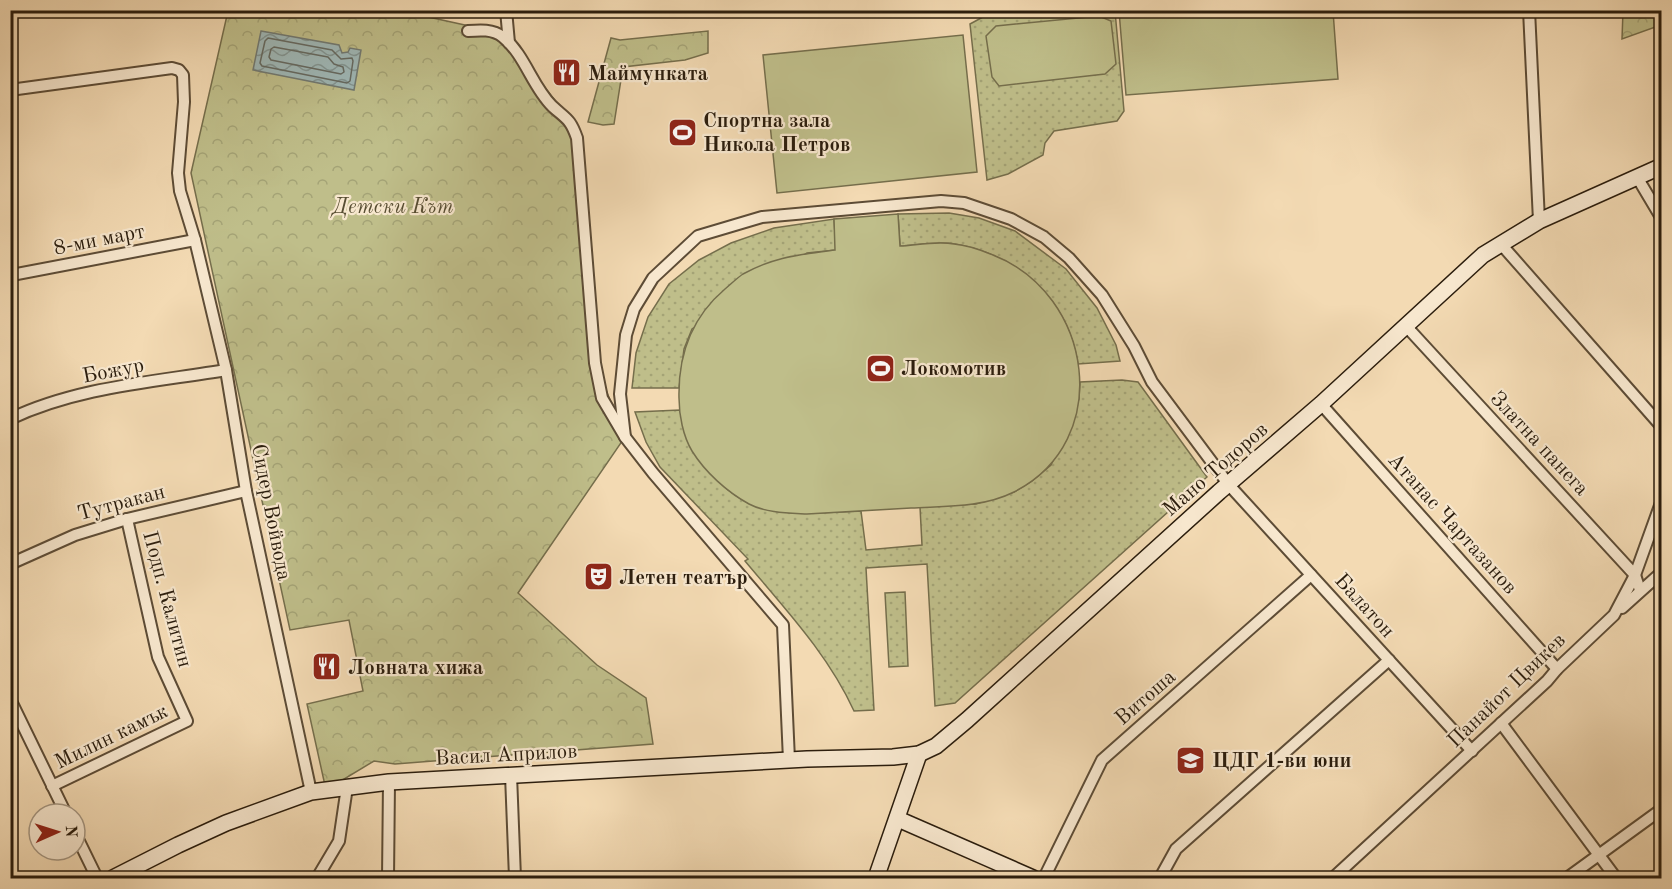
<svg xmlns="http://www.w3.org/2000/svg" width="1672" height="889" font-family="'Old Standard TT',serif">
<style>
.grass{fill:url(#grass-dots);stroke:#756e4c;stroke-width:1.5}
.forest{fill:url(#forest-crowns);stroke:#756e4c;stroke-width:1.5}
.garden{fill:#bfbe8a;stroke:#756e4c;stroke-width:1.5}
.water{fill:url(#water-waves);stroke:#717a73;stroke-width:1.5}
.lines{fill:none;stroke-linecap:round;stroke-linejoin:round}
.shore{stroke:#656a62;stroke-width:1.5}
.street-casing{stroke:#5d4c36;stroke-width:14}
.secondary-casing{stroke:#2b1d0d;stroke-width:18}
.street{stroke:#f7e7ce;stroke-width:10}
.secondary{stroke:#f7e7ce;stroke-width:15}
.labels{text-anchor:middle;stroke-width:4.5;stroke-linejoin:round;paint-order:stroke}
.poi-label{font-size:21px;font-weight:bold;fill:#2b1d0d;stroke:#f7e7ce;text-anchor:start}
.park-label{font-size:21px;font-style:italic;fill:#574d32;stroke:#f7e7ce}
.street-label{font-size:21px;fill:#2b1d0d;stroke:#f7e7ce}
</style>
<defs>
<pattern id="grass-dots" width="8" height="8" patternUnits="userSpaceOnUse" patternTransform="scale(1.5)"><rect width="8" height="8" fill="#bfbe8a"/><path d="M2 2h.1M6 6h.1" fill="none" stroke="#a4a376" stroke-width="1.8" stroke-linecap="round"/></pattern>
<pattern id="forest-crowns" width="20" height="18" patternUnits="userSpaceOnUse" patternTransform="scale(1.5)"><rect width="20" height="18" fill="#bfbe8a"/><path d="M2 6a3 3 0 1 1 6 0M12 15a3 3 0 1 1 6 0" fill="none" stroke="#a4a376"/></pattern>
<pattern id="water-waves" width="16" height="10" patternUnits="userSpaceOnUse" patternTransform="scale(1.5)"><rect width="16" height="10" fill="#9fb8b7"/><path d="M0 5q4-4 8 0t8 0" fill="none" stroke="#829593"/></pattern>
</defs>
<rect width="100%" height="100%" fill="#f3dab3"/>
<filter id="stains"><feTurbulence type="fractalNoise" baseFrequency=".00333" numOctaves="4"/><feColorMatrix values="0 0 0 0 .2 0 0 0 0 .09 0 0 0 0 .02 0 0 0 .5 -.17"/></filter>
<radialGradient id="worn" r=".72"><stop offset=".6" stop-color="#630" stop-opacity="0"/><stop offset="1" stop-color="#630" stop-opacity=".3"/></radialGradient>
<g class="grass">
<path d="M994,11h121l9,100 -7,10 -63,10 -9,12 -2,12 -35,19 -21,6 -17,-156z"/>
<path d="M949,213l30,5 36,13 51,38 31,39 19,37 4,16 -42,3c-11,-66 -58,-108 -123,-120 -17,-3 -38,1 -55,2l-2,-32z"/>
<path d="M834,219l2,31 -29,3 -115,76 -8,20 -5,39h-47l4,-35 12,-36 21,-33 30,-24 32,-17 43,-15z"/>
<path d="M1122,380l16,2 69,95 -252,226 -20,3 -8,-142 -61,4 8,142 -20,1c-26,-57 -69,-102 -109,-150l3,-2 -88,-92 -14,-25 -11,-30 45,-2c3,18 11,31 20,46 39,67 95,58 161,55l5,39 56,-5 -2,-38 56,-3 38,-12 18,-11 19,-16 28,-66 1,-17z"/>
<path d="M905,592l3,74 -19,1 -4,-74z"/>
</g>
<g class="forest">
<path d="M228,11h173l82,18 34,23 55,70 23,241 30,74 -107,156 79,72 49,33 7,46 -258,20 -21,-3 -48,29 -19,-86 56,-13 -14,-71 -59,10 -99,-457z"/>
<path d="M1623,11h38v14l-39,14z"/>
<path d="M708,31v22l-23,7 -62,7 -9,57 -11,1 -15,-3 23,-84 9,2z"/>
</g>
<g class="garden">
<path d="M1119,11h214l5,68 -212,16z"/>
<path d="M1099,16l12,5 5,43 -11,10 -106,12 -7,-9 -6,-41 10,-10z"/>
<path d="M963,35l14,137 -200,21 -14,-138z"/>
<path d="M898,214l2,32c17,-1 37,-5 54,-2 13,1 27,6 39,11 100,39 122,186 21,237 -32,16 -69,14 -103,16 -34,2 -69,4 -104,6 -19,-1 -41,-1 -58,-10 -22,-12 -44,-32 -57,-53 -9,-15 -13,-36 -13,-53 -1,-44 13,-81 46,-109 6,-5 12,-11 18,-15 33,-18 56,-19 92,-24l-1,-31z"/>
</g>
<path class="water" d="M261,31l78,14 3,8 6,-1 2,-4 11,2 -7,40 -101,-20z"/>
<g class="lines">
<g class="shore">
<path d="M268,38l64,12 9,9 11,-1 1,3 -3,20 -3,2 -85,-17 -2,-3 5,-22z"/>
<path d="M274,47l54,10 6,7 9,3 1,5 -3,2 -70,-14 -2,-3 2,-8z"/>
</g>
<defs>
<g id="street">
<path d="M506,10l3,33"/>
<path d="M1529,10l10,211"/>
<path d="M468,31c12,-1 25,-2 35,6 22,18 29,49 49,69 14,13 18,12 25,32l18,225 7,35 23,39 28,36 130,152 6,135"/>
<path d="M10,90l162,-22 7,2 4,5 1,27 -6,71 2,18 15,49 31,130 20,121 65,301"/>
<path d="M1637,177l25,42"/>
<path d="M1500,243l162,184"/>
<path d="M10,277l7,-3 178,-34"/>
<path d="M1406,326l229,249 5,15"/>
<path d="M1321,404l236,265"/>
<path d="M10,419c67,-32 144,-37 216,-49"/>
<path d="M625,437l-5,-43 6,-59 8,-26 19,-31 45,-42 64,-19 179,-16 23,2 47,16 33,18 25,21 33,37 32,51 18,36 77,103 243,266"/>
<path d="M10,564l65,-29 52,-16 119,-28"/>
<path d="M1622,608l40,-36"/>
<path d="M10,699l56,115"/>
<path d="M1501,723l115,155"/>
<path d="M511,775l4,103"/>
<path d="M52,786l135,-65 -29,-64 -31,-138"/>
<path d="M75,833l22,45"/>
<path d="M317,878l22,-37 8,-54"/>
<path d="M388,878l1,-96"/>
<path d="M1044,878l58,-118 209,-185"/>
<path d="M1160,878l16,-29 213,-189"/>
<path d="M1333,878l214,-197 10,-12 57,-54 21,-40 27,-75"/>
<path d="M1567,878l95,-69"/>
</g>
<g id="secondary">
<path d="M898,819l135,59"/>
<path d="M113,878l65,-33 48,-22 85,-31 78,-10 418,-23 86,-2 26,-3 17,-8 31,-26 252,-228 102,-88 162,-149 56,-34 123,-55"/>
<path d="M876,878l43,-124"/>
</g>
</defs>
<use href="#street" class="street-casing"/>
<use href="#secondary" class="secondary-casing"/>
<use href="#street" class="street"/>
<use href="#secondary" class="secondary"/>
</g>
<defs>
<symbol id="restaurant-square" viewBox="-11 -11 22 22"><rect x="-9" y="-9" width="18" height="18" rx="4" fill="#8f2418" stroke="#f7e7ce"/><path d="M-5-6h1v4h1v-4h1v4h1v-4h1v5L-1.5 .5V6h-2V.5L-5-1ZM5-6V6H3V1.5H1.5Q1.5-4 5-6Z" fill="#fff"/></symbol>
<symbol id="stadium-square" viewBox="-11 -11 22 22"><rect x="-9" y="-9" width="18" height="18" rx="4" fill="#8f2418" stroke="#f7e7ce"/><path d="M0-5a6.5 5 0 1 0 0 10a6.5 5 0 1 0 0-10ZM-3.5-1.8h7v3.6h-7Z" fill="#fff"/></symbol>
<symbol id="theatre-square" viewBox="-11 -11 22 22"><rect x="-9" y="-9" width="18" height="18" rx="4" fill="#8f2418" stroke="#f7e7ce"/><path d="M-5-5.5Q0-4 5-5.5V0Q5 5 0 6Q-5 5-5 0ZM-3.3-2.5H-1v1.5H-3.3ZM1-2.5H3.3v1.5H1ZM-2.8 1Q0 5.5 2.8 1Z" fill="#fff"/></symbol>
<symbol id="school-square" viewBox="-11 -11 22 22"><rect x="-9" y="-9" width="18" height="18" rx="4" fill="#8f2418" stroke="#f7e7ce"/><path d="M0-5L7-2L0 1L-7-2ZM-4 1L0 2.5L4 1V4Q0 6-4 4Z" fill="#fff"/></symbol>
</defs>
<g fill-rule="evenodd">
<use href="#restaurant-square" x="550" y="56" width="33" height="33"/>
<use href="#stadium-square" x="666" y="116" width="33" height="33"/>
<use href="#stadium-square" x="864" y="352" width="33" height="33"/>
<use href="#theatre-square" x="582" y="560" width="33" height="33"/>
<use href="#restaurant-square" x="310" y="650" width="33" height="33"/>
<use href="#school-square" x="1174" y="744" width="33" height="33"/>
</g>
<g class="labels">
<g class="poi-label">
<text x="588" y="80">Маймунката</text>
<text x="703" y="127">Спортна зала<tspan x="703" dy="24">Никола Петров</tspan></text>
<text x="901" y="375">Локомотив</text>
<text x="619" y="584">Летен театър</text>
<text x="348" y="674">Ловната хижа</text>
<text x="1212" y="767">ЦДГ 1-ви юни</text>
</g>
<g class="park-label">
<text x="393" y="213">Детски Кът</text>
</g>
<g class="street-label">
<text transform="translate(99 239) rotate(-11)" y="7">8-ми март</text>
<text transform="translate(113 370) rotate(-11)" y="7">Божур</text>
<text transform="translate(1540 443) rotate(47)" y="7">Златна панега</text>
<text transform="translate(1215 469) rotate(-41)" y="7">Мано Тодоров</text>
<text transform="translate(121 502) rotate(-15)" y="7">Тутракан</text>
<text transform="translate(272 512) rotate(79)" y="7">Сидер Войвода</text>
<text transform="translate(1453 523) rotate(48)" y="7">Атанас Чартазанов</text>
<text transform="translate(168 599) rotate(75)" y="7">Подп. Калитин</text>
<text transform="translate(1365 605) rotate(48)" y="7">Балатон</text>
<text transform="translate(1506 690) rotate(-44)" y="7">Панайот Цвикев</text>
<text transform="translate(1145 697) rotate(-41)" y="7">Витоша</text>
<text transform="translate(111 736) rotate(-26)" y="7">Милин камък</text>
<text transform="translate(506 754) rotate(-3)" y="7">Васил Априлов</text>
</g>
</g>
<rect width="1672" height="889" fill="none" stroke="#f3dab3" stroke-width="36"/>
<rect x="12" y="12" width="1648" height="865" fill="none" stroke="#2b1d0d" stroke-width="3"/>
<rect x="18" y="18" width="1636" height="853" fill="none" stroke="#2b1d0d" stroke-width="1.5"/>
<g transform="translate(57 832) rotate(87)"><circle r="28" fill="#f7e7ce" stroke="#a59681" stroke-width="1.5"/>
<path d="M0-4.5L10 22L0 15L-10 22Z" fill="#8f2418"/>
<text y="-9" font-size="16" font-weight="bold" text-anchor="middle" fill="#2b1d0d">N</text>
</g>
<rect width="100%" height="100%" filter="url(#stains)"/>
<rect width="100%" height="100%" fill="url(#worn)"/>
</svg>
